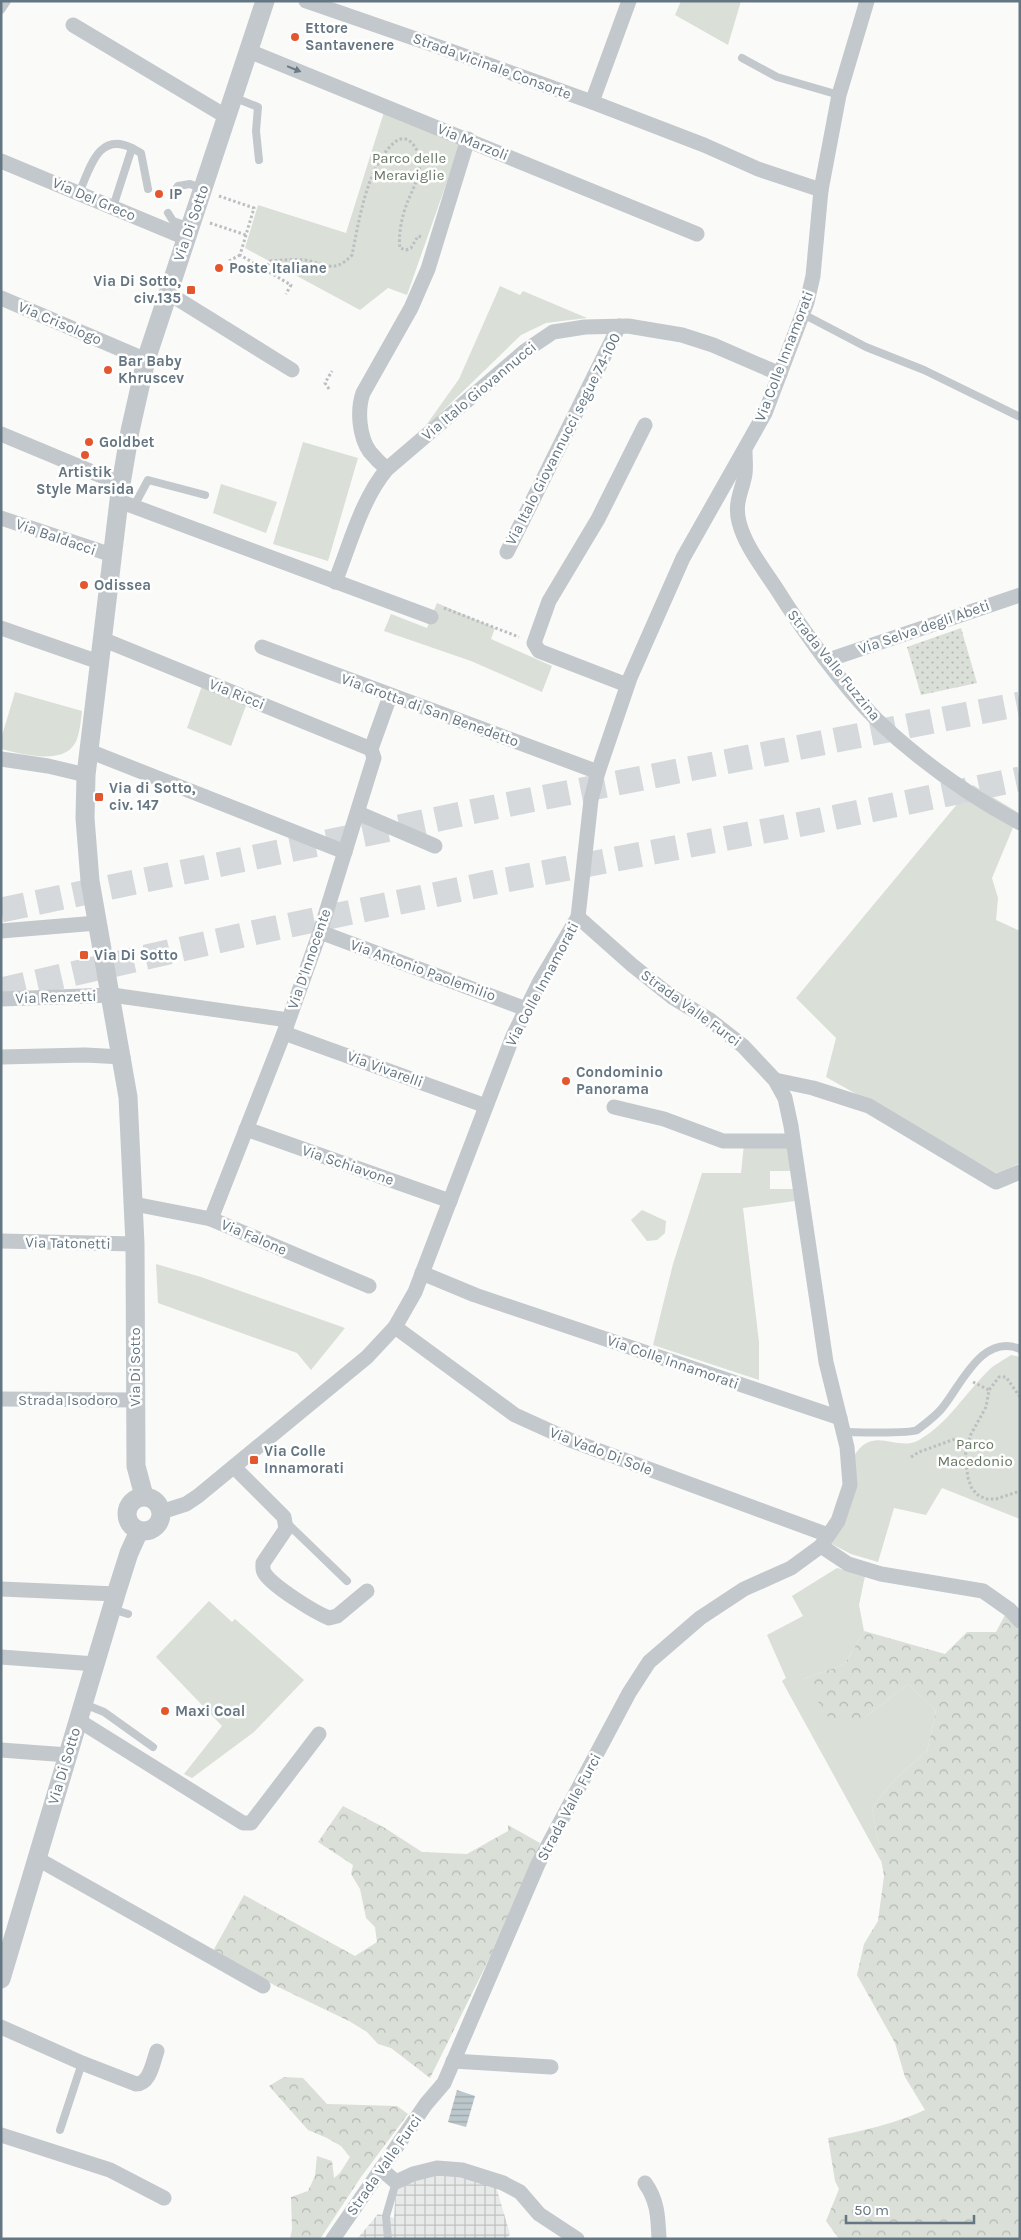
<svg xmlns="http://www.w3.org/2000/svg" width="1021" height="2240" font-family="Karla,sans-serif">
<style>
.industrial{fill:url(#industrial-grid)}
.green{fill:#dadfd7}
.forest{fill:url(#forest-crowns)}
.garden{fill:url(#garden-dots)}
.water{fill:url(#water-rules)}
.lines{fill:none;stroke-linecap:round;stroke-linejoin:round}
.trunk-tunnel{stroke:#d5d9db;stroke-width:25;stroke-dasharray:25 12;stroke-linecap:butt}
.path{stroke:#bbbfc2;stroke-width:3;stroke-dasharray:2.5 2.5;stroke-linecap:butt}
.service{stroke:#c3c8cc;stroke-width:8}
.minor{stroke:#c3c8cc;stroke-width:15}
.tertiary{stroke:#c3c8cc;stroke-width:19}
.oneway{fill:#6a7a87}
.poi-dot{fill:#e4572e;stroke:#fff;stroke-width:2}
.labels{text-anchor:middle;stroke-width:5;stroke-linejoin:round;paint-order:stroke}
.poi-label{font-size:15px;font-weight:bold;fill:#657683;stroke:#fff;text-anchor:start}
.street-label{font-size:15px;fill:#657683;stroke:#fff}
.park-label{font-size:15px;fill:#687a64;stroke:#fff}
</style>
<defs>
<pattern id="industrial-grid" width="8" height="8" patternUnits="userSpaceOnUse" patternTransform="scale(1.25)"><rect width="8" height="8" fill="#e8e9e9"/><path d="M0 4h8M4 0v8" fill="none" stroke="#c0c1c2"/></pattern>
<pattern id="forest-crowns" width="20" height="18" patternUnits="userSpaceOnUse" patternTransform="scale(1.25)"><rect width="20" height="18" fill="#dadfd7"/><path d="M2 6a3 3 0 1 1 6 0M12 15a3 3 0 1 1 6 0" fill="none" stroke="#b4b9b4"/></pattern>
<pattern id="garden-dots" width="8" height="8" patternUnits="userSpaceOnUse" patternTransform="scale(1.25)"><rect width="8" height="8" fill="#dadfd7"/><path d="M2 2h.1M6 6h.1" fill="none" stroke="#b4b9b4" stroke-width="1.8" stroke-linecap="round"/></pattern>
<pattern id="water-rules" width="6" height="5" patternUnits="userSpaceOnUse" patternTransform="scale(1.25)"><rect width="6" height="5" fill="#bbc7cb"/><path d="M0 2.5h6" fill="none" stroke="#9ca6aa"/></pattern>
</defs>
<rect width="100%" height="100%" fill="#fafaf8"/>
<path class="industrial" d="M437,2169l58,14 15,51 -4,5h-149l21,-25 16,4 2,-35z"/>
<g class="green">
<path d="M681,1h60l-13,44 -53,-30z"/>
<path d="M385,109l76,33 -54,153 -19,-7 -28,22 -115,-62 13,-43 88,28z"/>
<path d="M500,286l20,9 3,-4 64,27 -41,5 -25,12 -99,96 37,-52z"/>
<path d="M303,442l55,16 -30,103 -55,-17z"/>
<path d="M221,484l56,18 -11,31 -53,-20z"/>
<path d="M437,603l58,25 -4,11 61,27 -10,26 -71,-31 -87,-30 7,-17 36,14z"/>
<path d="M202,686l45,17 -16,43 -44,-18z"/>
<path d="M15,692l67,19c-1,9 -2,19 -5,28 -10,28 -55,15 -76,10v-10z"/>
<path d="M973,785l46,28 -27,65 6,20 -2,22 24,11v232l-22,11 -172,-97 10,-39 -40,-40z"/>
<path d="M744,1144h43l4,27h-21v18h23l2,12 -52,7 16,134v38l-106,-35 20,-81 29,-91h39z"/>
<path d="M642,1210l24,11 -1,12 -8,7 -10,1 -16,-21z"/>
<path d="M156,1264l45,13 144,51 -34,42 -14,-17 -139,-50z"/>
<path d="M1011,1355l9,2v162l-78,-31 -16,27 -32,-7 -16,54 -27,-8 -19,-10 22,-88c19,-32 43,-3 65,-16 29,-16 46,-47 70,-70 6,-6 15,-10 22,-15z"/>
<path d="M837,1568l28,8 -6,29 5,26 -19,33 -42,15 61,39 44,-34 28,27 -9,40 -32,28 -23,29 10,55 -100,-182 4,-3 -19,-43 36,-19 -11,-20z"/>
<path d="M209,1601l23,21 3,-3 69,61 -50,52 -62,46 -8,-4 38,-48 -66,-69z"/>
</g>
<g class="forest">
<path d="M1006,1613l14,18v608h-181l-13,-18 13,-32 -4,-8 -7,-43c33,-7 66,-14 97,-28l-20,-33 -10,-34 -38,-68 7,-31 14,-23 6,-45 -12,-68 23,-29 32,-28 9,-40 -28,-27 -44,34 -34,2 -27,-41 42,-15 19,-33 81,23 22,-22h29z"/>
<path d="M343,1806l42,22 37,24 45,2 41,-23v-6l32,18 -43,100 -67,135 -39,-30 -13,-4 -11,-12 -18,-11 -75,-36 -61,-34 31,-56 111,61 22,-14 -2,-15 -9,-9 -6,-29 -9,-15 2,-9 -35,-23z"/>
<path d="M284,2077l19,1 24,26 70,2 11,8 -47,63 -41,62h-30l2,-10 -1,-32 17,-6 7,-15 2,-20 15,5 2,17 6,-5 10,-16 -9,-11 -14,-8 -19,-8 -39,-44z"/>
</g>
<path class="garden" d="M961,628l16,55 -56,12 -14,-48z"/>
<path class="water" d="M457,2090l18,6 -9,31 -18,-5z"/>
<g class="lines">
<g class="trunk-tunnel">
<path d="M1,910l499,-104 520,-102"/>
<path d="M1,990l256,-58 243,-51 312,-59 208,-43"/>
</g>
<g class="path">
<path d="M219,196l35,12 -14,47 51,30 -5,9"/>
<path d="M210,223l36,12"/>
<path d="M229,261l11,-6"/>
<path d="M265,270l5,-9c12,-1 24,-2 35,-1 22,4 29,14 47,-5 7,-34 15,-90 43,-113 13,-11 25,8 25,21 0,13 -8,28 -13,40 -5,13 -9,32 -7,45l6,2 5,-2 7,-12 4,1"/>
<path d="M329,389l-4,-6 7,-12"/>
<path d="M444,608l75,29"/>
<path d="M973,1382l16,8"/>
<path d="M1020,1397l-14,-20h-7l-10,13 -3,17 -16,29 -5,20 3,22 4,11 7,7 8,3h9l24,-8"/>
<path d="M911,1457l8,-5 36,-13 13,3"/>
</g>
<g class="service">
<path d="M1,10l6,-9"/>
<path d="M742,58l35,19 62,18"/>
<path d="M233,97l25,10 -2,24 3,29"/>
<path d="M132,148l9,5 7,36"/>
<path d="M176,189l2,-3 12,-2 13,5"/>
<path d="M79,193c11,-24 19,-62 53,-45l-19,59"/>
<path d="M168,213l5,8 17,6"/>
<path d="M803,314l63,33 58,23 96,47"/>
<path d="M134,506l14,-26 57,15"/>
<path d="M844,1432c12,0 66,2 73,-2 8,-6 20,-15 26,-23 18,-22 39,-74 77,-58"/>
<path d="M287,1523l60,58"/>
<path d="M112,1609l16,5"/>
<path d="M84,1704l20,8 49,35"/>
<path d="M60,2130l22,-67"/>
<path d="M388,2239l-2,-23 10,-34"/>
</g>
<g class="minor">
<path d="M306,1l142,49 144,52 112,43 54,24 63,21"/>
<path d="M73,25l154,92"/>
<path d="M249,51l448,183"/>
<path d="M592,102l37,-101"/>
<path d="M1,161l185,77"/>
<path d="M168,293l124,77"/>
<path d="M1,298l145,62"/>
<path d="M1,434l120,50"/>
<path d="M745,451c0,7 1,15 0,23 -3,18 -11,28 -6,48 6,24 24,46 37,66 27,43 66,97 102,133 41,39 92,75 142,102"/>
<path d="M387,469c-6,-5 -12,-11 -17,-17 -11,-15 -13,-42 -7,-59l48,-85 17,-39 40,-130"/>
<path d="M119,501l312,116"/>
<path d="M1,518l111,37"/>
<path d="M507,552l112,-226"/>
<path d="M335,582c15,-37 26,-82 52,-113l138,-118 28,-19 32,-5 43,-1 54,9 31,10 67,29"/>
<path d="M1,628l98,34"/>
<path d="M102,639l269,110"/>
<path d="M262,647l336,125"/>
<path d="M828,660l192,-65"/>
<path d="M627,685l-88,-34 -5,-8 15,-42 49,-82 47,-94"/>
<path d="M89,751l256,101"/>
<path d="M1,759l47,7 38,9"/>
<path d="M358,813l77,33"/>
<path d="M1,931l96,-8"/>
<path d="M320,932l206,77"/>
<path d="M1,999l111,-4 176,25"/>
<path d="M284,1033l202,73"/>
<path d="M1,1057l84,-2 38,2"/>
<path d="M775,1080l38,8 56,18 127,76 24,-10"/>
<path d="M614,1107l50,12 59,22h70"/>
<path d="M246,1129l204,72"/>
<path d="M134,1204l77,15 158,67"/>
<path d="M211,1219l73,-186 36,-101 54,-174 -3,-9 19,-53"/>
<path d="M1,1241l134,3"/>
<path d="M422,1273l53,22 365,123"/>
<path d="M395,1327l120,88 55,25 258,95"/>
<path d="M1,1399l133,1"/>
<path d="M234,1467l50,50 2,12 -23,34c0,4 -1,7 2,11 9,13 49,38 64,44l8,-2 30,-25"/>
<path d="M161,1512l25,-8 12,-8 169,-139 28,-30 20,-35 98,-256 27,-55 38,-64 13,-117 7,-28 32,-94 53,-120 82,-145 42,-111 6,-26 8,-86 18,-95 28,-94"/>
<path d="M821,1546l27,18 33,10 102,17 27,19 10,11"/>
<path d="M1,1589l115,5"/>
<path d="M1,1657l94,7"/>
<path d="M78,1720l165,103h8l68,-89"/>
<path d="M1,1750l67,5"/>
<path d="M36,1858l227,128"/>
<path d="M1,2027l81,36 54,21c14,0 17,-22 21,-33"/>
<path d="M453,2061l98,6"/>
<path d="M1,2135l109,35 54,28"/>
<path d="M381,2169l15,13 17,-8 24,-6 25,2 41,13 17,9 19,22 38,25"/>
<path d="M645,2183c13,18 13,35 14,56"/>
<path d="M333,2239l93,-135 18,-21 94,-219 91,-171 20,-31 51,-44 44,-29 47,-21 30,-22 17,-25 12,-36 -3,-38 -21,-85 -35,-236 -6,-28 -10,-18 -32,-34 -33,-26 -38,-23 -40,-32 -54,-48"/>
</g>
<g class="tertiary">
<path d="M144,1496l-8,-30 -1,-222 -7,-147 -38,-216 -5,-63 1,-43 35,-291 9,-53 16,-71 119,-359"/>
<circle cx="144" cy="1514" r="17"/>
<path d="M1,1979l115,-385 13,-41 10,-22"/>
</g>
</g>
<defs><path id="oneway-solid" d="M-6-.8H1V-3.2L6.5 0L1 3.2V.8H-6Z" transform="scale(1.25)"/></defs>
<use class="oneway" href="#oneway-solid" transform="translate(294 69) rotate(22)"/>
<g class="poi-dot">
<circle cx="295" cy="37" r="5"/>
<circle cx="159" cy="194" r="5"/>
<circle cx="219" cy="268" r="5"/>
<rect x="186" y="285" width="10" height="10" rx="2.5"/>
<circle cx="108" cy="370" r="5"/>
<circle cx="89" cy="442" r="5"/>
<circle cx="85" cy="455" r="5"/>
<circle cx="84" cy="585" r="5"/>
<rect x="94" y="792" width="10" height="10" rx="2.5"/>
<rect x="79" y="950" width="10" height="10" rx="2.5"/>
<circle cx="566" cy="1081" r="5"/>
<rect x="249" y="1455" width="10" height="10" rx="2.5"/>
<circle cx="165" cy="1711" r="5"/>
</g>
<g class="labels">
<g class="poi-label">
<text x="305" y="33">Ettore<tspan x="305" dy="17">Santavenere</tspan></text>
<text x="169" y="199">IP</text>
<text x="229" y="273">Poste Italiane</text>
<text x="181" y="286" text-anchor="end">Via Di Sotto,<tspan x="181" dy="17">civ.135</tspan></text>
<text x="118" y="366">Bar Baby<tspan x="118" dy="17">Khruscev</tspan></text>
<text x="99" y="447">Goldbet</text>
<text x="85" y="477" text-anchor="middle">Artistik<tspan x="85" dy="17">Style Marsida</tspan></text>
<text x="94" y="590">Odissea</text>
<text x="109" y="793">Via di Sotto,<tspan x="109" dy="17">civ. 147</tspan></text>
<text x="94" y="960">Via Di Sotto</text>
<text x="576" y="1077">Condominio<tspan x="576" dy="17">Panorama</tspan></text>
<text x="264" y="1456">Via Colle<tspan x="264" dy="17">Innamorati</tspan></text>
<text x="175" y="1716">Maxi Coal</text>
</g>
<g class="street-label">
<text transform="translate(492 66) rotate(20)" y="5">Strada vicinale Consorte</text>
<text transform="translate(473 142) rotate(22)" y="5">Via Marzoli</text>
<text transform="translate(94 199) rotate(23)" y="5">Via Del Greco</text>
<text transform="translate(191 223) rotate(-71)" y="5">Via Di Sotto</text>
<text transform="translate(60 323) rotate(23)" y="5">Via Crisologo</text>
<text transform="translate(784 356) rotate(-69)" y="5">Via Colle Innamorati</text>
<text transform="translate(479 391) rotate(-40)" y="5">Via Italo Giovannucci</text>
<text transform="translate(563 439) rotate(-63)" y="5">Via Italo Giovannucci segue 74-100</text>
<text transform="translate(56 537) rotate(19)" y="5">Via Baldacci</text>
<text transform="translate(924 627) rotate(-19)" y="5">Via Selva degli Abeti</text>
<text transform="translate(834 665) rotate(51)" y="5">Strada Valle Fuzzina</text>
<text transform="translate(237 694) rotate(22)" y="5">Via Ricci</text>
<text transform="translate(430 710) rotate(20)" y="5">Via Grotta di San Benedetto</text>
<text transform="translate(309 959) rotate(-71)" y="5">Via D'Innocente</text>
<text transform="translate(423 970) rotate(20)" y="5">Via Antonio Paolemilio</text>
<text transform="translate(542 984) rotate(-62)" y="5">Via Colle Innamorati</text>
<text transform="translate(56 997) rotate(-2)" y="5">Via Renzetti</text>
<text transform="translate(691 1008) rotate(36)" y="5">Strada Valle Furci</text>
<text transform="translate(385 1069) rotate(20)" y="5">Via Vivarelli</text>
<text transform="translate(348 1165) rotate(19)" y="5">Via Schiavone</text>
<text transform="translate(254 1237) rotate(23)" y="5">Via Falone</text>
<text transform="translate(68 1243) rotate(1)" y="5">Via Tatonetti</text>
<text transform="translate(673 1362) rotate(19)" y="5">Via Colle Innamorati</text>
<text transform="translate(135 1367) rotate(-90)" y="5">Via Di Sotto</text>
<text x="68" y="1405">Strada Isodoro</text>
<text transform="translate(601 1451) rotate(21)" y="5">Via Vado Di Sole</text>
<text transform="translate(64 1766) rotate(-73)" y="5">Via Di Sotto</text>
<text transform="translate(569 1807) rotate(-62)" y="5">Strada Valle Furci</text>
<text transform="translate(384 2165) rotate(-55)" y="5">Strada Valle Furci</text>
</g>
<g class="park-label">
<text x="409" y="163">Parco delle<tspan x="409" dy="17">Meraviglie</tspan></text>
<text x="975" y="1449">Parco<tspan x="975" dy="17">Macedonio</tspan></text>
</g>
</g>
<rect width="1021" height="2240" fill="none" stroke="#657683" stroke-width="5"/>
<path d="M846 2215v8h128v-8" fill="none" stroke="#657683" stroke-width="2.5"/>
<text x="854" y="2215" font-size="15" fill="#657683" stroke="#ffffff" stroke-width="4" paint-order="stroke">50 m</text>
</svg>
